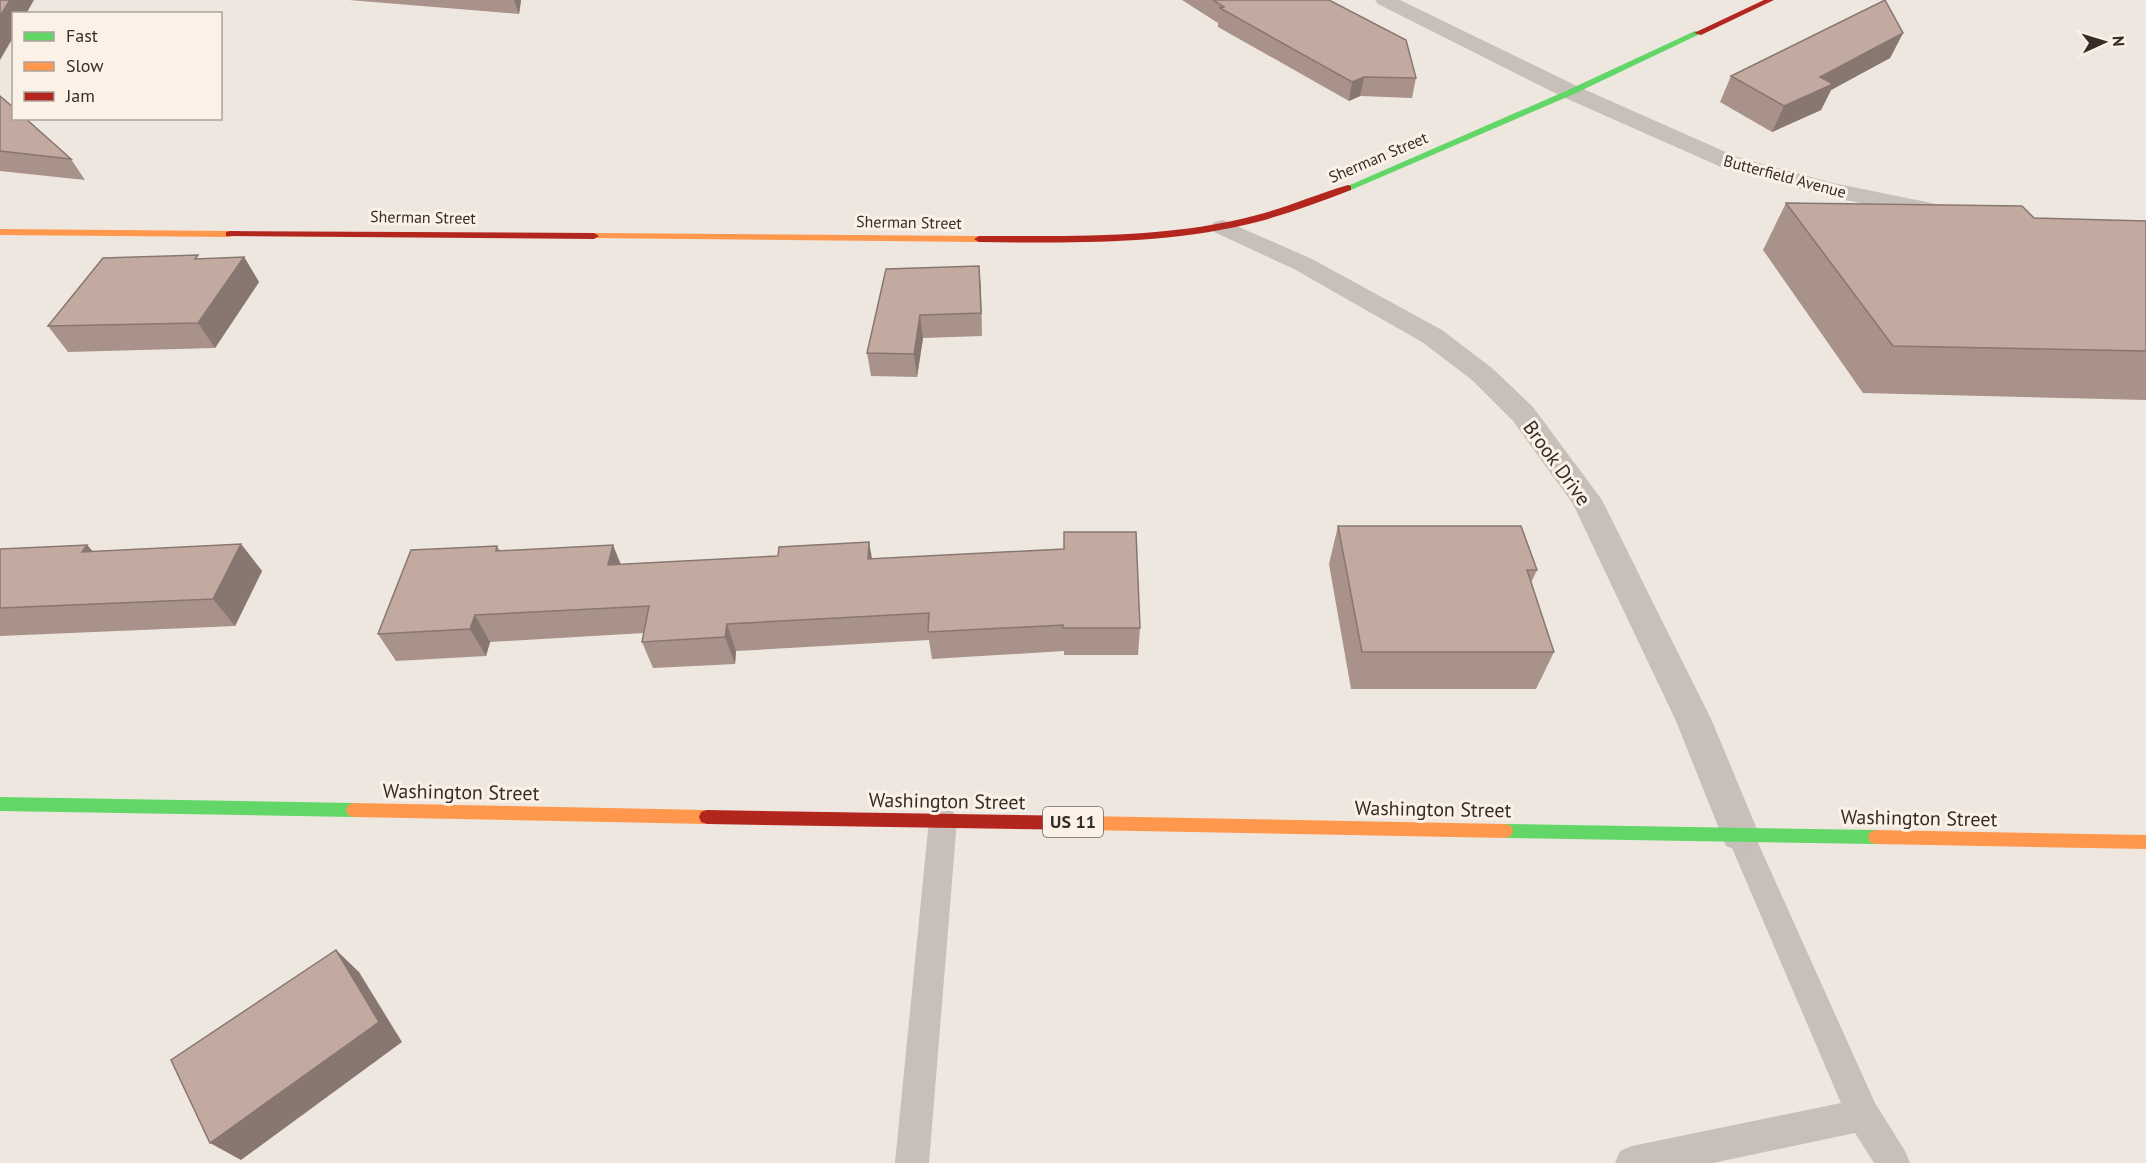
<svg xmlns="http://www.w3.org/2000/svg" width="2146" height="1163" font-family="'PT Sans',sans-serif">
<style>
.lines{fill:none;stroke-linecap:round;stroke-linejoin:round}
.lane{fill:#c7bfb9;fill-rule:evenodd}
.street{fill:#c7bfb9;fill-rule:evenodd}
.fast{fill:#63d668;fill-rule:evenodd}
.slow{fill:#ff974d;fill-rule:evenodd}
.jam{fill:#b3261e;fill-rule:evenodd}
.wall{fill:#a8928a}
.shaded-wall{fill:#887770}
.building{fill:#c3aaa0;stroke:#887770;stroke-width:1.5}
.labels{text-anchor:middle;stroke-width:6;stroke-linejoin:round;paint-order:stroke}
.far-street-label{font-size:16px;fill:#382c27;stroke:#fbf1e7}
.shield{fill:#fbf1e7;stroke:#726761;stroke-width:1.5}
.shield-label{font-size:18px;font-weight:bold;fill:#382c27}
.street-label{font-size:20px;fill:#382c27;stroke:#fbf1e7}
</style>
<rect width="100%" height="100%" fill="#eee7e0"/>
<g class="lines">
<g class="lane">
<path d="M943,808l10,3 4,9 -28,343h-34l34,-343 4,-9z"/>
<path d="M1740,821l10,4 125,278 30,48 5,12h-36l-19,-30 -142,30h-98l5,-12 12,-5 209,-43 -115,-269 4,-9z"/>
</g>
<g class="street">
<path d="M1375,0h25l179,87 158,70 96,26 123,25 3,5 -3,5 -9,2 -117,-23 -109,-30 -158,-70 -185,-93z"/>
<path d="M1223,220l89,39 130,71 50,38 41,39 69,93 110,221 47,113 -5,12 -14,5 -14,-5 -50,-125 -103,-217 -60,-83 -41,-41 -50,-38 -128,-73 -80,-37 -3,-5 3,-5z"/>
</g>
<g class="fast">
<path d="M1695,31l7,2 -128,61 -223,96 -8,-2 225,-98z"/>
<path d="M0,797l354,6 6,2 2,5 -2,5 -6,2 -354,-6z"/>
<path d="M1505,824l371,6 6,2 2,5 -2,5 -6,2 -371,-6 -6,-2 -2,-5 2,-5z"/>
</g>
<g class="slow">
<path d="M0,229l230,2 5,3 -5,3 -230,-2z"/>
<path d="M594,233l385,3 5,3 -5,3 -389,-4v-4z"/>
<path d="M354,803l353,7 6,2 2,5 -2,5 -6,2 -353,-7 -6,-2 -2,-5 2,-5z"/>
<path d="M1084,816l421,8 6,2 2,5 -2,5 -6,2 -421,-8 -6,-2 -2,-5 2,-5z"/>
<path d="M1876,830l270,5v14l-270,-5 -6,-2 -2,-5 2,-5z"/>
</g>
<g class="jam">
<path d="M1764,0h10l-73,35 -7,-2z"/>
<path d="M1348,185l3,1v4c-30,12 -59,22 -90,31 -92,24 -188,22 -282,21l-5,-3 5,-3c92,0 188,3 278,-21 31,-8 60,-21 91,-30z"/>
<path d="M230,231l364,2 5,3 -5,3 -368,-3v-4z"/>
<path d="M707,810l377,6 6,2 2,5 -2,5 -6,2 -377,-6 -6,-2 -2,-5 2,-5z"/>
</g>
</g>
<g class="wall">
<path d="M349,0h172l-2,14z"/>
<path d="M1182,0h147l87,78 -4,20 -52,-2 -11,5 -131,-74v-4z"/>
<path d="M1903,33l-13,25 -59,32 -10,20 -49,22 -52,-30 11,-26z"/>
<path d="M0,96l71,63 14,21 -85,-9z"/>
<path d="M1786,203l248,15 112,3v179l-283,-7 -100,-143z"/>
<path d="M244,257l15,25 -44,66 -147,4 -20,-26 152,-67z"/>
<path d="M979,266l3,70 -59,2 -6,39 -46,-1 -4,-23z"/>
<path d="M1338,526l199,44 -6,13 23,69 -18,37h-185l-22,-125z"/>
<path d="M241,544l21,27 -27,55 -235,10v-87l87,-4 6,7z"/>
<path d="M497,546l3,5 121,13 252,-5 267,69 -2,27h-74v-4l-132,8 -3,-19 -193,11 -1,13 -82,4 -11,-26 2,-9 -154,9 -4,14 -90,5 -18,-27z"/>
</g>
<g class="shaded-wall">
<path d="M10,0h24l-8,14h-12v22l-14,24v-44z"/>
<path d="M514,0h7l-2,14z"/>
<path d="M1903,33l-13,25 -59,32 -10,20 -49,22 12,-26 36,-29z"/>
<path d="M1364,77l-4,19 -11,5 3,-19z"/>
<path d="M244,257l15,25 -44,66 -17,-25z"/>
<path d="M979,266l2,22 1,48 -1,-23z"/>
<path d="M920,315l3,23 -6,39 -3,-23z"/>
<path d="M869,542l5,27 -6,-10z"/>
<path d="M241,544l21,27 -27,55 -22,-27z"/>
<path d="M87,545l24,27 -29,-20z"/>
<path d="M613,545l11,27 -16,-7z"/>
<path d="M475,615l15,27 -4,14 -16,-27z"/>
<path d="M727,624l9,27 -1,13 -10,-27z"/>
<path d="M336,950l23,22 43,70 -161,118 -31,-17z"/>
</g>
<g class="building">
<path d="M0,0h10l-10,16z"/>
<path d="M1213,0h116l77,40 10,38 -52,-1 -12,5 -132,-74 4,-1z"/>
<path d="M1885,0l18,33 -83,44 13,7 -49,22 -53,-30z"/>
<path d="M0,96l14,12v10h11l46,41 -71,-8z"/>
<path d="M1786,203l236,3 12,12 112,3v130l-253,-5z"/>
<path d="M198,255l-3,4 49,-2 -46,66 -150,3 55,-68z"/>
<path d="M979,266l2,47 -61,2 -6,39 -47,-1 19,-84z"/>
<path d="M1338,526h183l16,44h-10l27,82h-192z"/>
<path d="M1064,532h72l4,96h-77v-3l-135,7 1,-19 -202,11 -2,13 -83,5 7,-36 -174,9 -5,14 -92,5 33,-84 86,-4 -1,5 117,-6 -5,20 170,-9 1,-9 90,-5 -1,17 196,-10z"/>
<path d="M241,544l-28,55 -213,9v-59l87,-4 -5,7z"/>
<path d="M336,950l43,72 -169,121 -39,-83z"/>
</g>
<g class="labels">
<g class="far-street-label">
<text transform="translate(1378 157) rotate(-23)" y="6">Sherman Street</text>
<text transform="translate(1785 176) rotate(15)" y="6">Butterfield Avenue</text>
<text transform="translate(423 217) rotate(1)" y="6">Sherman Street</text>
<text transform="translate(909 222) rotate(1)" y="6">Sherman Street</text>
</g>
<rect class="shield" x="1043" y="807" width="60" height="30" rx="4.5"/>
<g class="shield-label">
<text x="1073" y="828">US 11</text>
</g>
<g class="street-label">
<text transform="translate(1557 463) rotate(54)" y="7">Brook Drive</text>
<text transform="translate(461 792) rotate(1)" y="7">Washington Street</text>
<text transform="translate(947 801) rotate(1)" y="7">Washington Street</text>
<text transform="translate(1433 809) rotate(1)" y="7">Washington Street</text>
<text transform="translate(1919 818) rotate(1)" y="7">Washington Street</text>
</g>
</g>
<rect x="12" y="12" width="210" height="108" fill="#fbf1e7" stroke="#ada29a" stroke-width="1.5"/>
<rect x="24" y="32" width="30" height="9" fill="#63d668" stroke="#ada29a" stroke-width="1.5"/>
<text x="66" y="42" font-size="18" fill="#382c27">Fast</text>
<rect x="24" y="62" width="30" height="9" fill="#ff974d" stroke="#ada29a" stroke-width="1.5"/>
<text x="66" y="72" font-size="18" fill="#382c27">Slow</text>
<rect x="24" y="92" width="30" height="9" fill="#b3261e" stroke="#ada29a" stroke-width="1.5"/>
<text x="66" y="102" font-size="18" fill="#382c27">Jam</text>
<g transform="translate(2104 42) rotate(86)" stroke="#fbf1e7" stroke-width="4.5" paint-order="stroke">
<path d="M0-4.5L10 22L0 15L-10 22Z" fill="#382c27"/>
<text y="-9" font-size="16" font-weight="bold" text-anchor="middle" fill="#382c27">N</text>
</g>
</svg>
